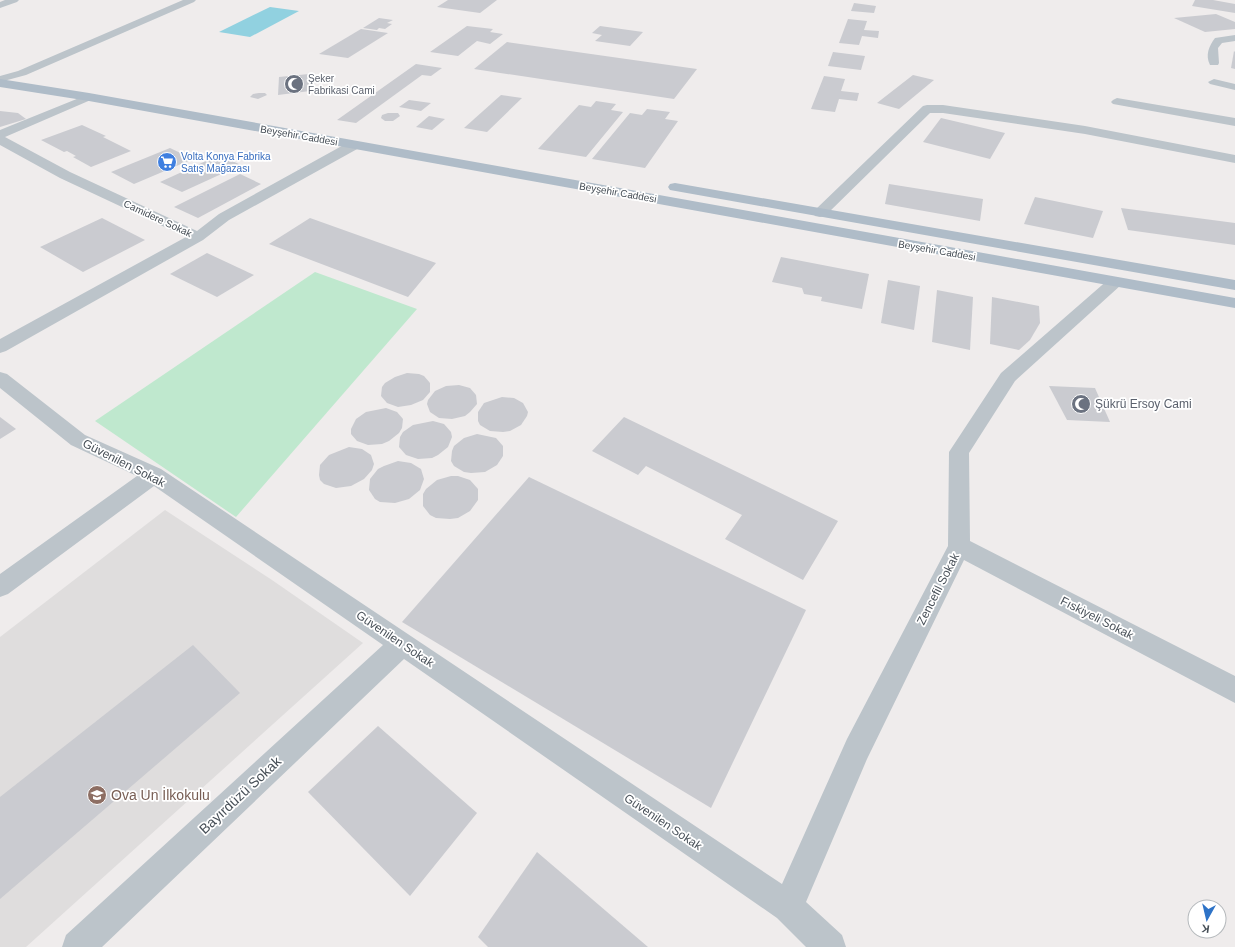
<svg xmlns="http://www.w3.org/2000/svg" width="1235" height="947" font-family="Arial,sans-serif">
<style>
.education{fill:#dfdddd}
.green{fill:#bfe8ce}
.water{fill:#91d1e0}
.building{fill:#cacbd0}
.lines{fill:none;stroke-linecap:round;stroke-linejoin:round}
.minor{fill:#bcc4ca;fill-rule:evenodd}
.primary{fill:#afbcc8;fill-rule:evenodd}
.labels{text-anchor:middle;stroke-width:3.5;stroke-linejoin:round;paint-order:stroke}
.far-worship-label{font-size:10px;fill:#5b616d;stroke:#fff;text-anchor:start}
.far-street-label{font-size:10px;fill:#474f57;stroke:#fff}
.far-shop-label{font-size:10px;fill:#366cbe;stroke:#fff;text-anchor:start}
.worship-label{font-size:12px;fill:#5b616d;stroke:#fff;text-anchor:start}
.street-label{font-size:12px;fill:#474f57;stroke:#fff}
.near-education-label{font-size:14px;fill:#785e54;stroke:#fff;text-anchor:start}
.near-street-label{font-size:14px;fill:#474f57;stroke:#fff}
</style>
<rect width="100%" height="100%" fill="#efecec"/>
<path class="education" d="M165,510l107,70 91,63 -337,304h-26v-310z"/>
<path class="green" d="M315,272l102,37 -181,208 -141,-96z"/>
<path class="water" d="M270,7l29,4 -49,26 -31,-5z"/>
<g class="building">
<path d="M448,0h49l-17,13 -43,-6z"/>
<path d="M1195,0h18l22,4v9l-43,-7z"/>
<path d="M854,3l22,3 -2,7 -23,-2z"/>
<path d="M1216,14l19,8v7l-30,3 -31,-14z"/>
<path d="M379,18l14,2 -6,3 5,1 -7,5 -6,-1 -2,2 -14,-2z"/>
<path d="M848,19l19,2 -3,9 15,1 -1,7 -16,-2 -3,9 -20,-2z"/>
<path d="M467,26l26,3 -3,3 13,2 -13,10 -13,-3 -19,15 -28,-4z"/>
<path d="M600,26l43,6 -13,14 -35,-5 7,-6 -10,-2z"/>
<path d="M361,29l27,4 -40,25 -29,-4z"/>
<path d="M507,42l190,27 -23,30 -200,-30z"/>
<path d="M1234,51l1,1v17l-4,-1z"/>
<path d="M833,52l32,4 -4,14 -33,-4z"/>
<path d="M416,64l26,4 -11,8 -9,-1 -66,48 -19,-3z"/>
<path d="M309,74l1,17 -32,4 1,-18z"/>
<path d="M913,75l21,5 -35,29 -22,-6z"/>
<path d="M824,76l21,3 -4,12 18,2 -2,8 -18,-2 -4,13 -24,-3z"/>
<path d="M259,93h6l2,2 -9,4 -8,-2 3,-3z"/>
<path d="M501,95l21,3 -35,34 -23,-4z"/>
<path d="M409,100l22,3 -10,8 -22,-4z"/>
<path d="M596,101l20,3 -5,6 12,2 -37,45 -48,-8 41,-44 12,2z"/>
<path d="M647,109l23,3 -5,7 13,2 -33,47 -53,-9 38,-46 12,2z"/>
<path d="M0,111l18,2 8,6 -26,8z"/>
<path d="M388,113h10l2,3 -7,5h-8l-4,-3 1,-3z"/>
<path d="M429,116l16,3 -13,11 -16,-3z"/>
<path d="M941,118l64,15 -15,26 -67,-17z"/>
<path d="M82,125l24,11 -3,1 28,14 -40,16 -18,-10 3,-1 -9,-5 -3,1 -23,-12z"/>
<path d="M170,148l23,11 -59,25 -23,-12z"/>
<path d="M219,155l22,10 -59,27 -22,-10z"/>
<path d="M240,174l21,10 -63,34 -24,-11z"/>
<path d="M889,184l94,15 -3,22 -95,-17z"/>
<path d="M1035,197l68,14 -10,27 -69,-14z"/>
<path d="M1121,208l114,15v22l-107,-15z"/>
<path d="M102,218l43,22 -62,32 -43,-25z"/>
<path d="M310,218l126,45 -28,34 -139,-53z"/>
<path d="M207,253l47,22 -37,22 -47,-23z"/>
<path d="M781,257l88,17 -7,35 -41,-8 1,-4 -18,-3 -2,-6 -30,-6z"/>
<path d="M888,280l32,6 -6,44 -33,-7z"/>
<path d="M937,290l36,7 -3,53 -38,-8z"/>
<path d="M992,297l47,9 1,17 -10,17 -11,10 -29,-6z"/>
<path d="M407,373l12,1 5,2 6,7v9l-7,8 -12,5 -13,2 -11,-4 -6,-7 1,-9 3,-4 10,-6z"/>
<path d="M459,385l11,3 6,7 1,9 -7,8 -5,4 -13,3 -13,-1 -9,-6 -3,-8 1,-4 7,-9 11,-5z"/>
<path d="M1049,386l46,2 15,34 -43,-2z"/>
<path d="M502,397l12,1 9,5 5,9 -1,4 -6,9 -11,6 -7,1 -13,-1 -10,-6 -2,-4v-9l6,-9z"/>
<path d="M386,408l11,4 6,7 -1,9 -3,5 -10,8 -7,3 -14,1 -11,-4 -6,-7v-5l5,-10 10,-7z"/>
<path d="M0,417l16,12 -16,10z"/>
<path d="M624,417l214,104 -35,59 -78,-41 17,-24 -96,-49 -8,9 -46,-24z"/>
<path d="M433,421l11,3 7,8 1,5 -4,10 -10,8 -6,3 -14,1 -12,-4 -7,-8 1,-10 3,-5 10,-7z"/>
<path d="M477,434l19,4 7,8v10l-6,9 -12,7 -14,1 -7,-1 -10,-6 -3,-5 1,-10 2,-5 10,-8z"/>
<path d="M349,447l13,2 9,6 3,9 -2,6 -8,9 -13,7 -15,2 -12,-4 -4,-4 -1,-5 1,-10 9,-10z"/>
<path d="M398,461l13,2 10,6 3,10 -4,11 -11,9 -14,4 -15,-1 -5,-3 -6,-9 1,-11 8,-10 6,-3z"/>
<path d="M451,476h7l12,4 8,9v11l-8,11 -12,7 -8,1 -14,-1 -6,-3 -7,-9v-12l3,-5 11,-9z"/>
<path d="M529,477l277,133 -95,198 -309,-186z"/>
<path d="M193,645l47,48 -240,206v-102z"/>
<path d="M378,726l99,87 -67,83 -102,-104z"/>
<path d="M537,852l111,95h-160l-10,-10z"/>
</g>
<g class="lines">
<g class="minor">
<path d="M5,0h14l-2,2 -17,6v-6z"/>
<path d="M183,0h13l-2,2 -168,73 -26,7v-6l18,-5z"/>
<path d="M1235,35v6l-13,2 -4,5 1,15 -1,2h-8c-5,-10 -1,-19 5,-27z"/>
<path d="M1214,79l21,5v6l-25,-6 -2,-2z"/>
<path d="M89,94l4,1 2,2 -2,2 -88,38 65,35 127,59 22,-17 130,-72h10l1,3 -1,3 -130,72 -26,20 -197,111 -6,2v-14l186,-102 -126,-59 -60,-33v-15z"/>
<path d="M1117,98l118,20v8l-122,-22 -2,-2 2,-2z"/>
<path d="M927,105h16l142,21 150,29v8l-150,-29 -142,-21h-13l-105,103 -5,1 -5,-1 -2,-3 2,-3 108,-104z"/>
<path d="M1115,277l6,2 2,3 -2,3 -106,96 -46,72 1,88 265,135v27l-271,-143 -97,199 -61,143 36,33 4,12h-40l-29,-29 -373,-259 -302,288h-40l4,-12 317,-290 -229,-159 -146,108 -8,3v-23l137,-98 -66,-31 -71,-57v-16l7,2 78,61 76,34 621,415 65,-145 101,-193 1,-94 52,-79 108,-94z"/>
</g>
<g class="primary">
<path d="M0,79l89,14 1146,205v10l-1146,-207 -89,-14z"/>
<path d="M675,183l560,97v10l-565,-100 -2,-3 2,-3z"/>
</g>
</g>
<defs>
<symbol id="mosque-disc" viewBox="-11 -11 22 22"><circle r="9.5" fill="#6b7280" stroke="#fff"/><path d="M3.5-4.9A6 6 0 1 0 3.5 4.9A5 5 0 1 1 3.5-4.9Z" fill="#fff"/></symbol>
<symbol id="supermarket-disc" viewBox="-11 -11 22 22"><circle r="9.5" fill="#3f7fe0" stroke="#fff"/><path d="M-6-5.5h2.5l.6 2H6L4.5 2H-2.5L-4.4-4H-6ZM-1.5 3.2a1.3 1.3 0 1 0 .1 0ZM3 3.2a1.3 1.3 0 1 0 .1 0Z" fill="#fff"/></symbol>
<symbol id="school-disc" viewBox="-11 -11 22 22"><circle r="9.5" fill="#8d6e63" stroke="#fff"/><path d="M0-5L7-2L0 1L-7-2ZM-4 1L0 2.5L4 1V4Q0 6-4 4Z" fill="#fff"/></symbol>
</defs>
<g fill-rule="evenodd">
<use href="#mosque-disc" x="283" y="73" width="22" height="22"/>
<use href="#supermarket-disc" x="156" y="151" width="22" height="22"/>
<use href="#mosque-disc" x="1070" y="393" width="22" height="22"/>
<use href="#school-disc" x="86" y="784" width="22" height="22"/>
</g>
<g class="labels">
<g class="far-worship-label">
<text x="308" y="82">Şeker<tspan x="308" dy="12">Fabrikasi Cami</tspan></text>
</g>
<g class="far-street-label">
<text transform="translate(299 135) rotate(10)" y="4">Beyşehir Caddesi</text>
<text transform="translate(618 192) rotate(10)" y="4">Beyşehir Caddesi</text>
<text transform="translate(158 218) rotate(25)" y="4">Camidere Sokak</text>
<text transform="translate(937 250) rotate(10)" y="4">Beyşehir Caddesi</text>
</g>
<g class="far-shop-label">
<text x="181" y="160">Volta Konya Fabrika<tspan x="181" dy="12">Satış Mağazası</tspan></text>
</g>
<g class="worship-label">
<text x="1095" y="408">Şükrü Ersoy Cami</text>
</g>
<g class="street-label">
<text transform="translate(124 463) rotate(27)" y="4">Güvenilen Sokak</text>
<text transform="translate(938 589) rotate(-63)" y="4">Zencefil Sokak</text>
<text transform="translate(1097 618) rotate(27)" y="4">Fıskiyeli Sokak</text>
<text transform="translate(395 639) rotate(34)" y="4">Güvenilen Sokak</text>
<text transform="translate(663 822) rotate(34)" y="4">Güvenilen Sokak</text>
</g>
<g class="near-education-label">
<text x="111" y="800">Ova Un İlkokulu</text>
</g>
<g class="near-street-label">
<text transform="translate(240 795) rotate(-43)" y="5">Bayırdüzü Sokak</text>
</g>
</g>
<g transform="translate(1207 919) rotate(188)"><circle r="19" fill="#ffffff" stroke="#b5b9bc"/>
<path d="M0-3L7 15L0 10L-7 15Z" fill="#2e73c7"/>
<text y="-6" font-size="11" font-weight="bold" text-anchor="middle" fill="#474f57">K</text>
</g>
</svg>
